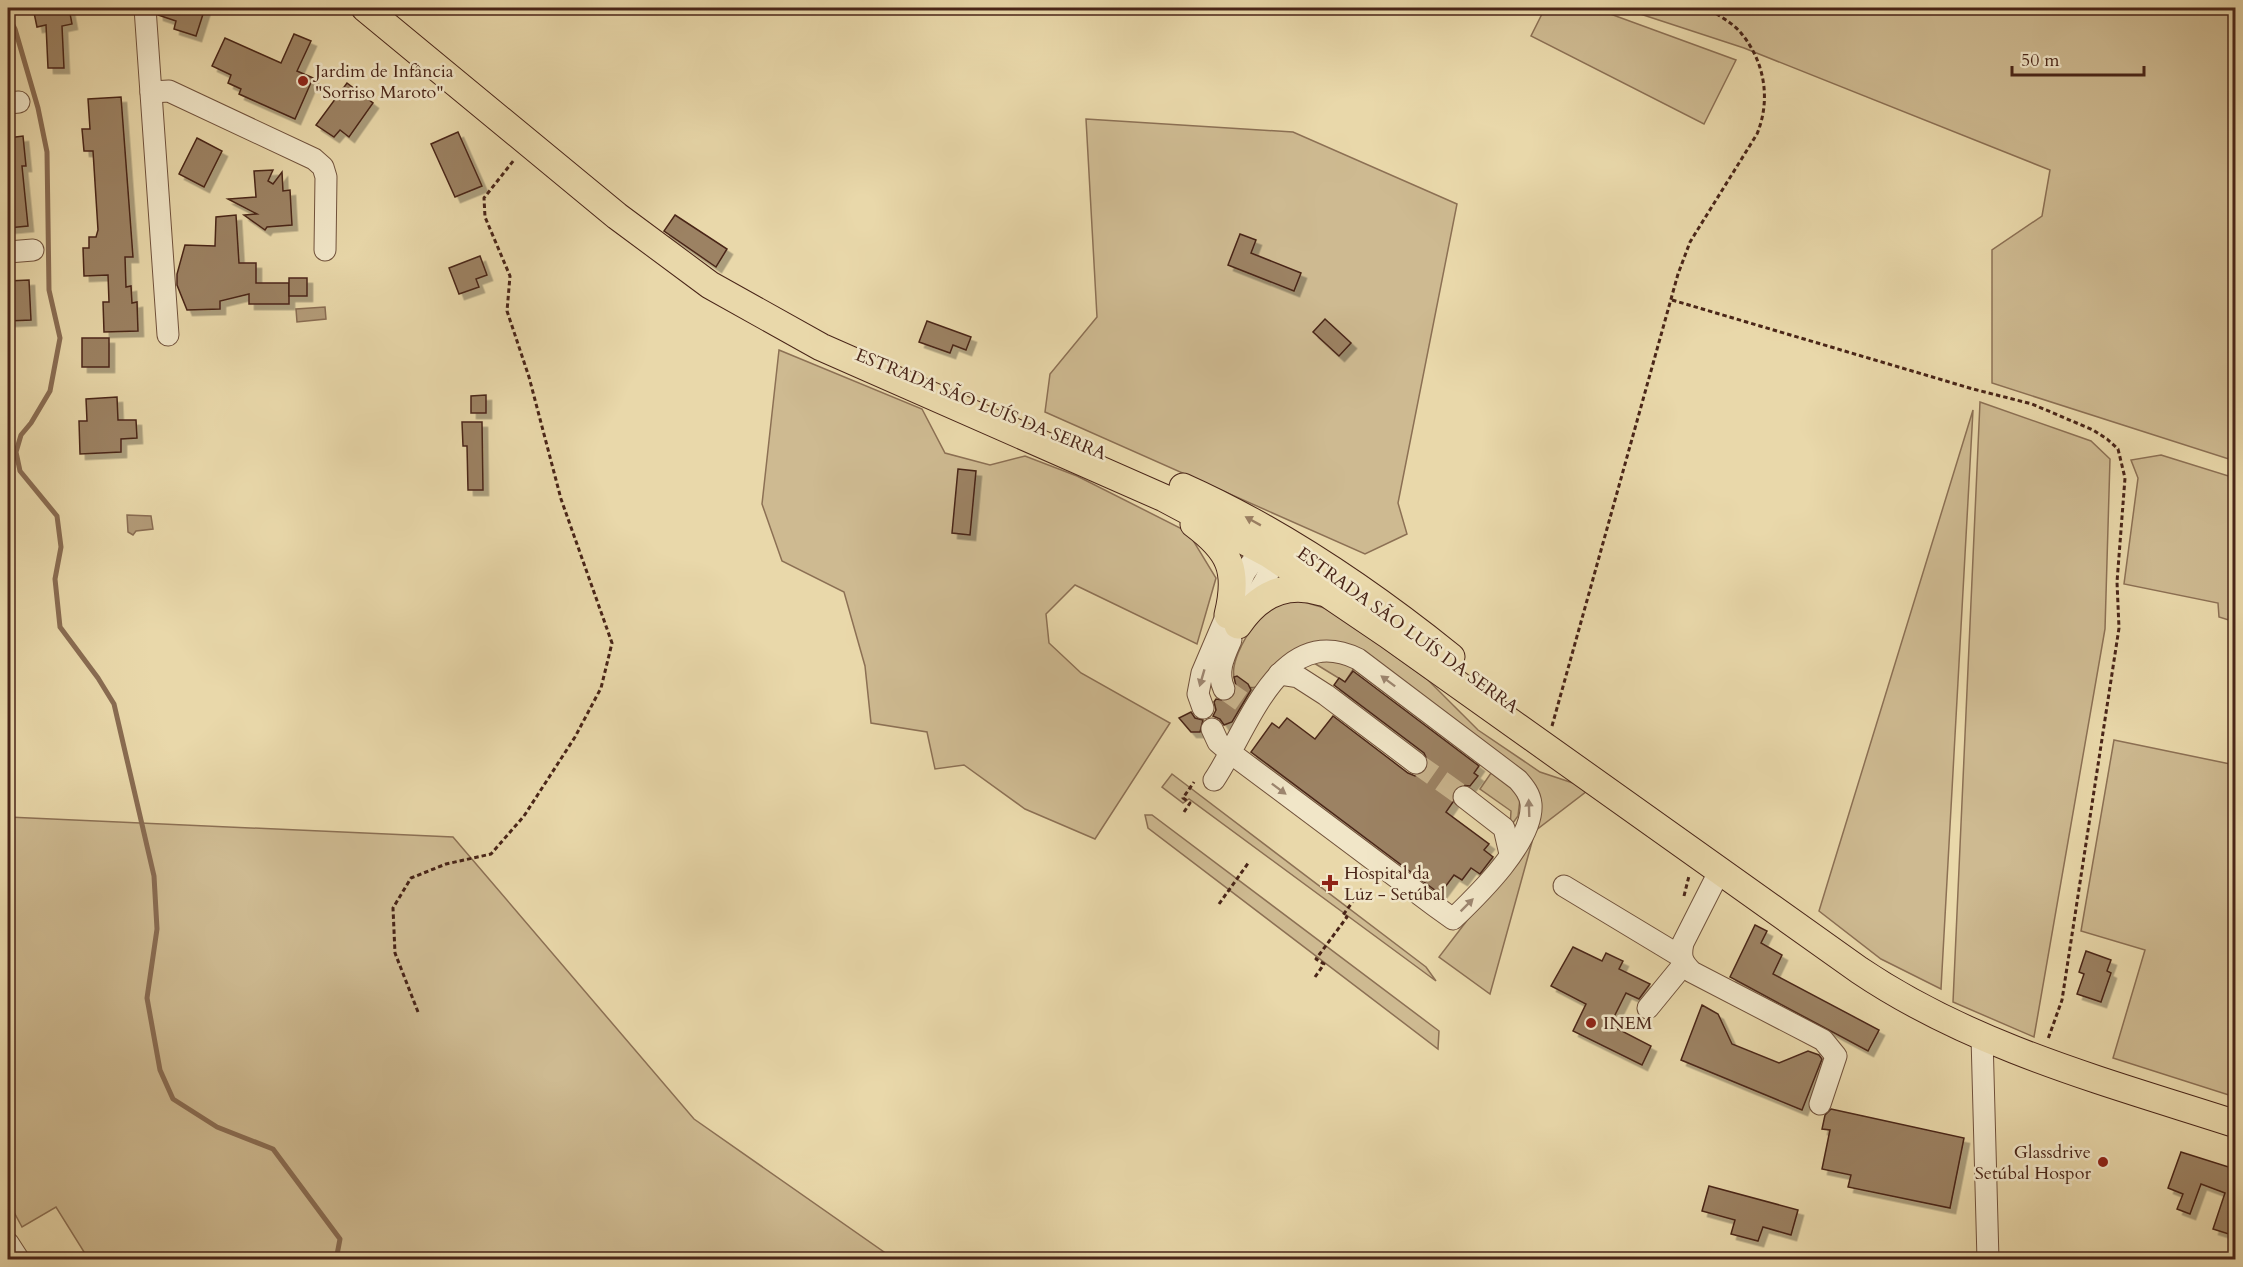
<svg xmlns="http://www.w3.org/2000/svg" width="2243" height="1267" font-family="Cardo,serif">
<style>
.green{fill:#ceba91;stroke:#8c7054;stroke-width:1.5}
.water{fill:#b39b78;stroke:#896c52;stroke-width:1.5}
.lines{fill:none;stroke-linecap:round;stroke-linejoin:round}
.stream{stroke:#896c52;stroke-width:5}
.building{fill:#9c8264;stroke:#492518;stroke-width:1.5;filter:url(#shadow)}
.minor-tunnel{stroke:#c9b48d;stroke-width:21;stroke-dasharray:21 10;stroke-linecap:butt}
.minor-casing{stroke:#71523c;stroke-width:23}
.major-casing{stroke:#492518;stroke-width:29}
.path{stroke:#492518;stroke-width:3;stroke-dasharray:4.5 3;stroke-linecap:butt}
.minor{stroke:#f1e6c8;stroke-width:21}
.major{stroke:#e9d8aa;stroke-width:27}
.oneway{fill:#997e61}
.oneway2{fill:#9d8670}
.poi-dot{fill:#8f2418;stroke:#f1e6c8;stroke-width:2}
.labels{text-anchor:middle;stroke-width:5;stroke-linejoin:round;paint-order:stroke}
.poi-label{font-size:18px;fill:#492518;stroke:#f1e6c8;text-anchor:start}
.street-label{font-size:18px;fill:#492518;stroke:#f1e6c8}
</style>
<defs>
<filter id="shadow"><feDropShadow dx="5.5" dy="5.5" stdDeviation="0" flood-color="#0004"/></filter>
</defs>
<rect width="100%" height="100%" fill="#e9d8aa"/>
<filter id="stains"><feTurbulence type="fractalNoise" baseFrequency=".00333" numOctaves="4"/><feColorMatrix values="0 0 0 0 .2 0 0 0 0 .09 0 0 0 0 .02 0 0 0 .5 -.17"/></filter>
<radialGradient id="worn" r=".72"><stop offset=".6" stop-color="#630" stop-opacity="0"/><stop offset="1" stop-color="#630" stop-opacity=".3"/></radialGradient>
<g class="green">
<path d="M1545,8h49l142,52 -32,64 -173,-88z"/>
<path d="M1622,8h613v453l-243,-78v-133l50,-34 8,-46 -306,-122z"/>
<path d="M1086,119l207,13 164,72 -59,299 9,31 -42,20 -320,-142 5,-38 47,-57z"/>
<path d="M779,350l143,59 23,44 45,12 35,-9 52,20 111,56 28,46 -19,66 -122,-59 -29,29 3,29 32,30 89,50 -75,116 -70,-30 -61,-44 -29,4 -8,-37 -56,-9 -6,-57 -21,-74 -62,-31 -20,-57z"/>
<path d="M1980,402l111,39 19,18 -5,170 -71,408 -81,-35z"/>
<path d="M1973,410l-32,579 -60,-30 -62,-48z"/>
<path d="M2161,455l74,23v144l-16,-5 -1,-14 -94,-19 14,-106 -7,-18z"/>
<path d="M1301,601l27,8 50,35 50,36 50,50 62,42 36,12 11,7 -52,40 -45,163 -51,-37 82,-107 17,-40 -201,-164 -80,41c-52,9 -5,-73 21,-83 7,-3 16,-2 23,-3z"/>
<path d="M1311,658l45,7 -11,17 -36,-22z"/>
<path d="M2114,740l121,25v332l-122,-39 32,-108 -64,-19z"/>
<path d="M1491,773l22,16 7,10 -2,17 -8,11 1,-16 -31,-22z"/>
<path d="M1172,774l254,193 10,14 -247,-182 -6,4 -21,-16z"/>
<path d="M1145,815h7l287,216 -1,18 -290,-221z"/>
<path d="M8,817l445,20 241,282 200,140 -805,1 -33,-53 -34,20 -14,-26z"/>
</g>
<g class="water">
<path d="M325,307l1,12 -29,3 -1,-13z"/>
<path d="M127,515l24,1 2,13 -17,2 -3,4 -5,-3z"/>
</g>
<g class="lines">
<path class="stream" d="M8,15l7,14 23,79 9,44 2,138 11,48 -10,53 -19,32 -10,12 -5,17 4,19 37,45 4,31 -6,32 5,48 38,51 16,26 40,172 3,53 -10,69 13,72 13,29 44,28 56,22 67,90 -4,21"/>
</g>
<g class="building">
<path d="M33,8h36l3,16 -10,2 2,42h-16l-2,-43 -9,2z"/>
<path d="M158,8h47l-9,28 -22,-7 2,-8 -18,-6z"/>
<path d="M294,34l17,7 -14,30 16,7 -18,41 -56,-25 2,-5 -13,-6 3,-8 -19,-9 13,-28 56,25z"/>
<path d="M347,83l26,20 -24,34 -9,-7 -6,7 -18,-12z"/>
<path d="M121,97l12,160h-8l1,30 5,-1 1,17 5,-1 1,29 -34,1 -1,-30h6l-1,-27 -24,1 -1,-28h6v-11h7l2,-7 -5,-79h-9l-2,-22h8l-2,-30z"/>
<path d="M458,132l24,54 -27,11 -24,-53z"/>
<path d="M23,136l3,30h-4l6,60 -20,2v-90z"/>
<path d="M197,138l25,13 -18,36 -25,-13z"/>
<path d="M273,170l-5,11 5,3 9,-12 1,19 7,-1 2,35 -25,2 -2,3 -21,-15 13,-1 -29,-15 28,-2 -2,-26z"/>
<path d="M236,215l3,48h17v20h33v21h-40v-10l-29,7v8l-33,1 -10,-25v-11l8,-29 30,1 1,-29z"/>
<path d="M675,215l52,34 -11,18 -52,-36z"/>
<path d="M1240,234l16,6 -5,13 50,20 -7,18 -66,-26z"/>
<path d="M480,256l7,19 -11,4 3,8 -20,7 -10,-26z"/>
<rect x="289" y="278" width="18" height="18"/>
<path d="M29,280l2,40 -23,1v-40z"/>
<path d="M1325,319l26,24 -12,13 -26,-24z"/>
<path d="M927,321l44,16 -5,13 -13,-5 -3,8 -31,-11z"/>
<rect x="82" y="338" width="27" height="29"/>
<path d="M486,395v18h-15v-17z"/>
<path d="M117,397l1,23h18l1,18 -16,1v13l-41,2 -1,-33h8l-1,-22z"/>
<path d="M462,422h20l1,68h-15l-1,-44h-4z"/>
<path d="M958,469l18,2 -6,64 -18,-2z"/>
<path d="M1353,671l126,95 -5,7 4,3 -8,10 -10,-1 -6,5 -1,12 -7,10 43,32 -5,6 9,7 -13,17 -9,-6 -9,12 -8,-5 -14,19 -189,-142 21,-29 7,5 8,-10 28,21 18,-23 75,57 7,3 11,-5 3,-7 -5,-11 -90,-68 5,-7 6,4z"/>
<path d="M1237,676l11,8 3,6 -19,32 -8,3 -4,-6 -7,-3 3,-6 -2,-8 2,-3 12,2 5,-3 4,-7 -3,-14z"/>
<path d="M1191,712l4,6 8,2 -3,12h-9l-12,-14z"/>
<path d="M1755,925l12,6 -6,12 21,12 -9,19 106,56 -11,21 -138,-74z"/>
<path d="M1573,947l29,14 4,-8 17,8 -4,8 31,15 -11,15 -13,-6 -16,32 41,21 -9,19 -69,-34 13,-27 -35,-18z"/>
<path d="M2086,951l25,9 -4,11 4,2 -10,29 -24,-8 7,-20 -5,-2z"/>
<path d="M1702,1005l16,9 14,30 47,19 29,-12 11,4 3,4 -20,51 -121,-50z"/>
<path d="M1831,1109l133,29 -14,70 -102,-21 3,-12 -29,-6 8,-39 -8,-1 3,-14z"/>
<path d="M2181,1152l54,17v67l-22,-7 12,-36 -24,-9 -11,30 -13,-5 6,-15 -15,-6z"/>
<path d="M1709,1186l89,24 -7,25 -28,-8 -5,14 -27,-7 4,-14 -33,-9z"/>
</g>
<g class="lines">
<g class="minor-tunnel">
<path d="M1224,689l20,14"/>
<path d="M1416,763l48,34"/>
</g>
<defs>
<g id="minor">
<path d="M145,8l23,327"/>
<path d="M151,92l18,-1 145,68 9,8 3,10 -1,73"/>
<path d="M8,103l11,-1"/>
<path d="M8,252l25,-2"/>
<path d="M1249,605c11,-17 25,-30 20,-51l5,-9"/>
<path d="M1279,674l19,3 28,18 90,68"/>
<path d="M1224,689c-8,-17 0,-33 7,-49"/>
<path d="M1203,708l-5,-14 4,-21 43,-101 8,-11 16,-7"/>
<path d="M1212,729l6,13 14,12 203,152 18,13c25,-24 81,-78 78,-115 -1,-10 -7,-17 -13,-24l-160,-121c-79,-38 -110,71 -144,121"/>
<path d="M1464,797l40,31 6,26"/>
<path d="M1720,870l-37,73c-3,14 -1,19 9,29l131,68 13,16 -16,48"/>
<path d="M1564,886l116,70"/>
<path d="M1648,1008l36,-44"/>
<path d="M1982,1037l6,223"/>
<path d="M8,1243l11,17"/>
</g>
<g id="major">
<path d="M365,8l252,208 93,69 111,62 343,151 105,56 118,80 472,336c114,77 247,112 377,154"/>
<path d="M1183,487c96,43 186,104 268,170"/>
<path d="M1194,524c36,27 45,46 34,91"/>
<path d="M1238,625c20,-30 49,-44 83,-33"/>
</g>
</defs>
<use href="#minor" class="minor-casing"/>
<use href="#major" class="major-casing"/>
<g class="path">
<path d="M1672,300l301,89 59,15 61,26 14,9 11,10 7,29 -8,104 2,46 -57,372 -14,39"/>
<path d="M1552,726l126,-452 12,-32 67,-108c14,-34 8,-72 -16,-101 -8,-10 -23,-18 -34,-25"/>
<path d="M1184,812l6,-9 -7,-5 11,-16"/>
<path d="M1684,896l5,-20"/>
<path d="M1219,904l30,-42"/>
<path d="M1315,977l9,-13 -8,-5 31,-42 -4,-2 19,-26"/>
<path d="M418,1012l-23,-59 -2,-45 18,-30 35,-14 45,-10 33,-38 51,-79 26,-49 11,-45 -51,-144 -32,-122 -22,-66 3,-35 -25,-59 -1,-19 30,-38"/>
</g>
<use href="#minor" class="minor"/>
<use href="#major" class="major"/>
</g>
<defs><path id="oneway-solid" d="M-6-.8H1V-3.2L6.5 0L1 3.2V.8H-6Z" transform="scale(1.5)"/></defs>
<use class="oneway" href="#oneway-solid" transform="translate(1253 521) rotate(-151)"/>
<g class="oneway2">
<use href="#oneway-solid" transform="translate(1202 678) rotate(106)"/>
<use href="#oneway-solid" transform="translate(1388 681) rotate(-143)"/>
<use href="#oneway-solid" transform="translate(1279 789) rotate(37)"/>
<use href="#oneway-solid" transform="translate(1529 808) rotate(-92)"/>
<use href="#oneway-solid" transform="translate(1467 905) rotate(-45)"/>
</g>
<g class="poi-dot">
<circle cx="303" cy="81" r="6"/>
<path d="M1327 874h6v6h6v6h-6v6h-6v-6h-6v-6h6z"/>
<circle cx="1591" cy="1023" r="6"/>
<circle cx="2103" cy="1162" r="6"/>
</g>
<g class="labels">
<g class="poi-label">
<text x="315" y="77">Jardim de Infância<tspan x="315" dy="21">"Sorriso Maroto"</tspan></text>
<text x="1344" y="879">Hospital da<tspan x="1344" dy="21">Luz - Setúbal</tspan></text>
<text x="1603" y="1029">INEM</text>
<text x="2091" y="1158" text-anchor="end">Glassdrive<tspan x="2091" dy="21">Setúbal Hospor</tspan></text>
</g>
<g class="street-label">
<text transform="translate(981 404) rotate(22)" y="6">ESTRADA SÃO LUÍS DA SERRA</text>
<text transform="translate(1408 630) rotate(36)" y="6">ESTRADA SÃO LUÍS DA SERRA</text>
</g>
</g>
<rect width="2243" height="1267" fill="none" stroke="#e9d8aa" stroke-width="30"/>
<rect x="9" y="9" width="2225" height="1249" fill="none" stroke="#492518" stroke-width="3"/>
<rect x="15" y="15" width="2213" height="1237" fill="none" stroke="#492518" stroke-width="1.5"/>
<path d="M2012 66v9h132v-9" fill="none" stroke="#492518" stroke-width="3"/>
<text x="2021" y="66" font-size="18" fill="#492518" stroke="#f1e6c8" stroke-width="4.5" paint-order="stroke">50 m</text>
<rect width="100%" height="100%" filter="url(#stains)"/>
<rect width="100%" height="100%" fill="url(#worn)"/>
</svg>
